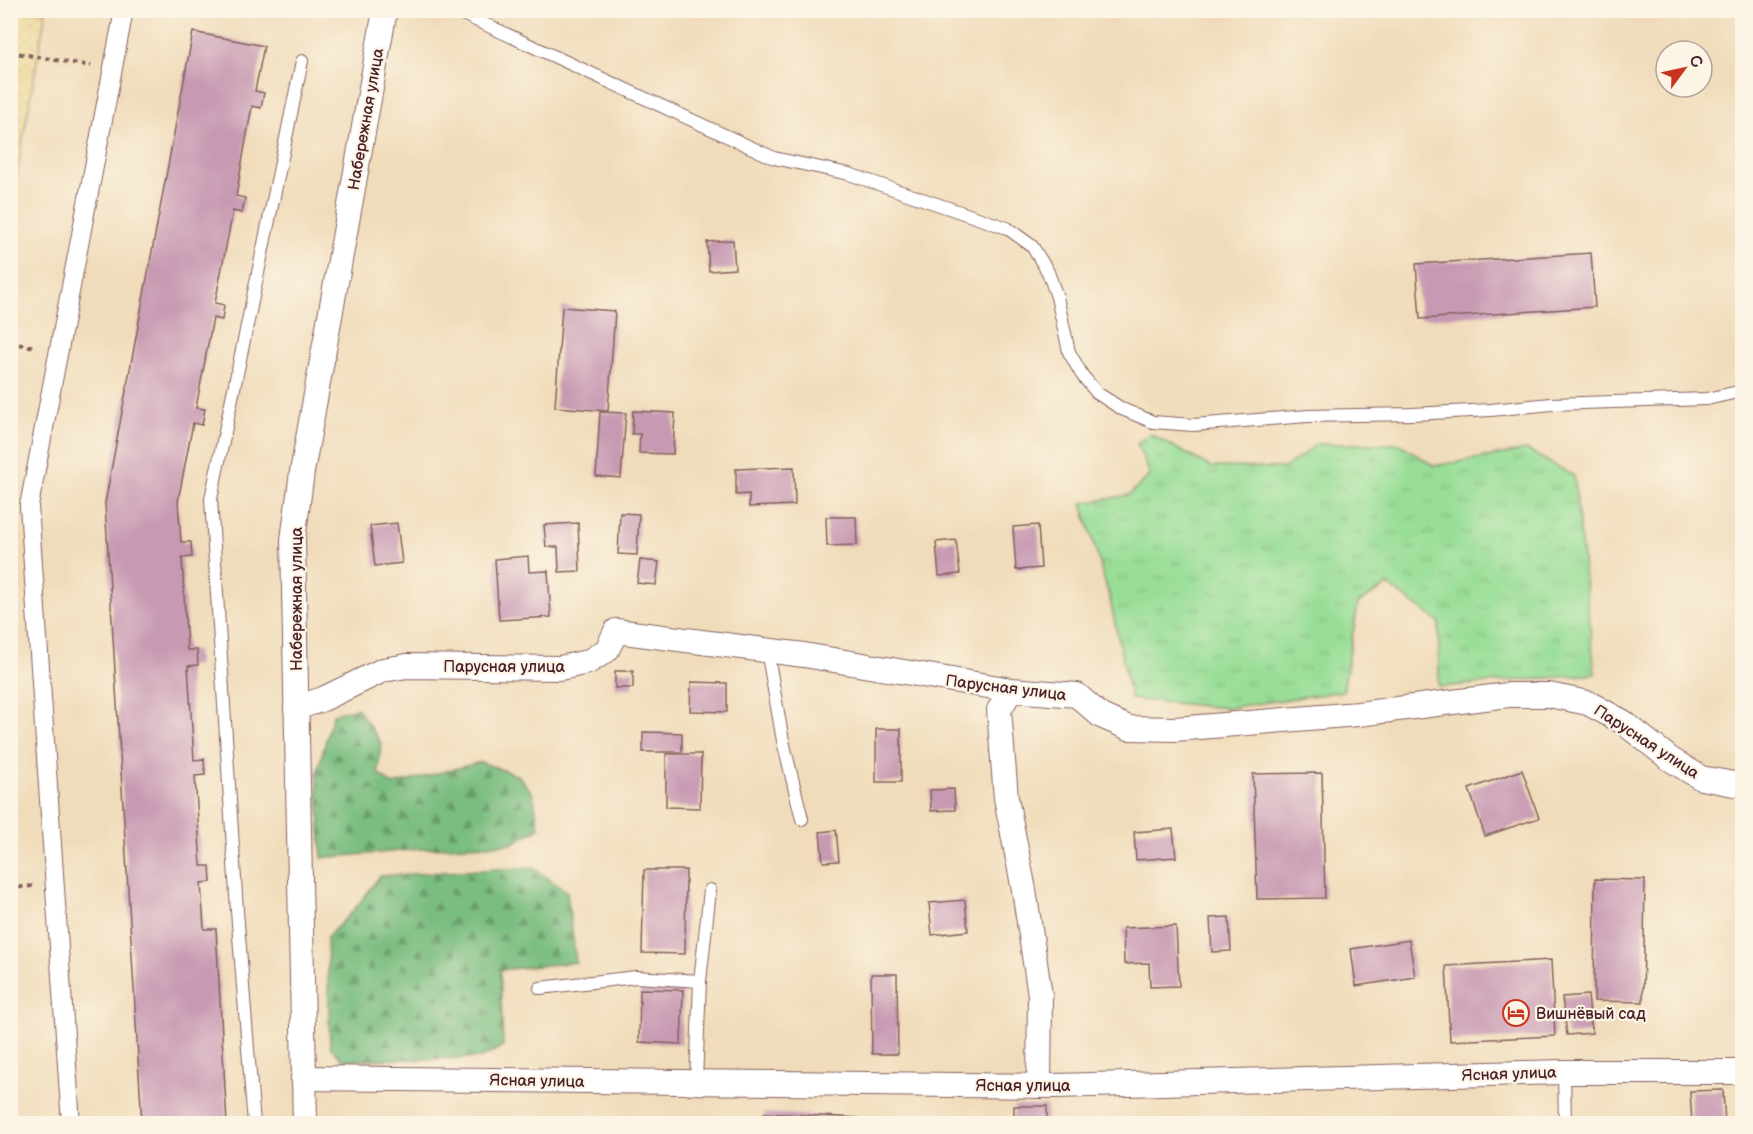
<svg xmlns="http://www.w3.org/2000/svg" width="1753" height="1134" font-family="'Balsamiq Sans',sans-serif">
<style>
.grass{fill:url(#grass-tufts);stroke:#727e61;stroke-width:1.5}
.forest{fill:url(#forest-firs);stroke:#626e56;stroke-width:1.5}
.sand{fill:url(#sand-dots);stroke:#9c7c64;stroke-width:1.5}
.building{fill:#c799b2}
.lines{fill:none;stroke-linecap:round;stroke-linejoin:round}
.service-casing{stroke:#84615d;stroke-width:14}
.pedestrian-casing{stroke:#84615d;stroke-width:20}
.minor-casing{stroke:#84615d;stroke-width:26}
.path{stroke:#84615d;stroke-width:4;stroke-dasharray:4.5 4.5;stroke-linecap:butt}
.service{stroke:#fff;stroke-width:12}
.pedestrian{stroke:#fff;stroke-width:18}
.minor{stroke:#fff;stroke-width:24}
.labels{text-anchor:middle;stroke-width:4.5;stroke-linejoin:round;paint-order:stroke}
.street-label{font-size:16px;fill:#4a1f2b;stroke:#fcf5e5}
.poi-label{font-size:16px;fill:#4a1f2b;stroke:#fcf5e5;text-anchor:start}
</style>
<defs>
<pattern id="grass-tufts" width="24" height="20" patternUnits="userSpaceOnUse" patternTransform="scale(1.5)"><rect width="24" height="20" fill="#99de97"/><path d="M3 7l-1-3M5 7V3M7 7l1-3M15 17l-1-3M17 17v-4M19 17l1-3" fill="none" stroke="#85be82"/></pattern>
<pattern id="forest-firs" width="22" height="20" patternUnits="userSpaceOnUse" patternTransform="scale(1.5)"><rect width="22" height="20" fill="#7abd80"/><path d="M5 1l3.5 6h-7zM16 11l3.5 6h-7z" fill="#669969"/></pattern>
<pattern id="sand-dots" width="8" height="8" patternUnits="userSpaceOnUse" patternTransform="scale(1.5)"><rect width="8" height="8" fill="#eeda9e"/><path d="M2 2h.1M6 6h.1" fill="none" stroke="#cebb88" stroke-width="1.8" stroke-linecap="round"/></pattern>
</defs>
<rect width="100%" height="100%" fill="#fcf5e5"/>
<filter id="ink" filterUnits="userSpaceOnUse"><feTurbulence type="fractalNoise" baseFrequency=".0167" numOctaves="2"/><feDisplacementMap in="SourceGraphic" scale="12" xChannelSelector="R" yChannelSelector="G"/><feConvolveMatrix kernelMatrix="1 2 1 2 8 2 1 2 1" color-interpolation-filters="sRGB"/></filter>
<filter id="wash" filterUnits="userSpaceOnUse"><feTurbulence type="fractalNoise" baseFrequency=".008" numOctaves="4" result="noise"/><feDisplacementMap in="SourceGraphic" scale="24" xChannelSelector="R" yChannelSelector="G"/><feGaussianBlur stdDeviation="1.35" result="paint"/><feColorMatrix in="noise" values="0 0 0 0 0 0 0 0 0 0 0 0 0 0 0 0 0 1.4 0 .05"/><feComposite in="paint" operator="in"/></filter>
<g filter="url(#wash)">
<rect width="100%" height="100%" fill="#f0dcba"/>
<path class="grass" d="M1150,434l61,33 74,1 32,-24h83l34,22 93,-16 47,26 21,198 -156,13v-65l-51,-37 -30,18 -15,88 -116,17 -96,-9 -21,-100 -28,-96 47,-8 21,-20 -13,-32z"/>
<g class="forest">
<path d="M357,708l24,35 -3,30 15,12 88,-23 38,14 14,18 6,34 -28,16 -66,3 -123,11 -5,-85 16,-59z"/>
<path d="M532,867l35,25 9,70 -76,8 3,76 -22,12 -138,2 -13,-13 -3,-110 28,-28 25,-33z"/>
</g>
<path class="sand" d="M11,10l35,1 -35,195 -1,-195z"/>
<g id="blocks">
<g class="building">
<path d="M193,32l71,14 -9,45 9,2 -3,15 -9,-2 -16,90 9,2 -3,15 -9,-2 -18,92 9,2 -2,15 -9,-2 -17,90 9,1 -3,16 -9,-2 -15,78 3,41h10l1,15 -10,1 5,92h10l1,15 -10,1 6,94 10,-1 1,16 -10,1 6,90h9l1,16 -10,1 3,46h12l11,195h-85l-37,-621z"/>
<path d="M733,240l2,29 -26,2 -2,-29z"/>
<path d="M1591,253l4,54 -175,12 -4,-55z"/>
<path d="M562,307l53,4 -7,100 -53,-4z"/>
<path d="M633,411l42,2 -2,41 -34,-1 1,-19h-8z"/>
<path d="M600,412l26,1 -5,65 -25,-2z"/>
<path d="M794,467l1,38 -46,2v-13l-13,1v-26z"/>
<path d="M620,513l19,1 -2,41 -19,-1z"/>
<path d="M826,517h30l1,28 -30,1z"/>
<path d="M397,523l5,40 -27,3 -5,-40z"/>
<path d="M578,523l2,48 -21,1 -1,-25h-12l-2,-22z"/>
<path d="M1038,525l3,43 -25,2 -3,-43z"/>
<path d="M956,540l4,34 -21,2 -3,-34z"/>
<path d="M528,556l1,16 19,-1 3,46 -52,3 -4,-61z"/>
<path d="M640,560l19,2 -3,23 -19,-2z"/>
<rect x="615" y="671" width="18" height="17"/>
<path d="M691,682l36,1v29l-37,-1z"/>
<rect x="876" y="729" width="25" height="53"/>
<path d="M643,732l39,1v19h-39z"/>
<path d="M666,754h35l-1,54 -34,-1z"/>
<path d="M1522,770l17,48 -54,18 -16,-47z"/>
<path d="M1322,773l3,125 -68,1 -4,-125z"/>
<path d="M954,789l1,21 -24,1 -1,-21z"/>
<path d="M1173,829l3,28 -40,3 -2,-28z"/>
<path d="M836,830l3,31 -16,1 -3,-30z"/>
<path d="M644,870h42l-1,84 -43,-1z"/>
<path d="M1595,879l50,1 -2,122 -49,-1z"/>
<path d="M965,900l3,31 -36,4 -3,-32z"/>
<path d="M1229,917l2,34 -19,1 -2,-34z"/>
<path d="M1176,926l3,60 -29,1 -1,-24 -25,1 -1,-36z"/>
<path d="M1409,940l6,37 -59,9 -5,-37z"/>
<path d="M1551,960l4,76 -105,5 -4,-75z"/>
<path d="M871,974h26l1,80h-26z"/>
<path d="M640,989l43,1 -2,54 -42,-2z"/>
<path d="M1588,995l4,38 -25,2 -5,-38z"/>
<path d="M1723,1090l2,34h-33l-2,-33z"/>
<rect x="1014" y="1106" width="33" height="18"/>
<path d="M764,1113l95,5 -1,6h-94z"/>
</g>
</g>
</g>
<g filter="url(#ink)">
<use href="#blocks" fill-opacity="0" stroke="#84615d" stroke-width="1.5"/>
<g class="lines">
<defs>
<g id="service">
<path d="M454,10l320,148 75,16 158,54 25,18 16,26 9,25 12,55 13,23 15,18 25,16 31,13 40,3 115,-9 104,-2 79,-4 60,-6 156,-5 35,-8"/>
<path d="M767,650l16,91 19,78"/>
<path d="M540,988l96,-11 64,4"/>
<path d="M1564,1072l1,52"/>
<path d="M696,1082l4,-101 10,-91"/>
<path d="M254,1124l-17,-213 -26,-412 91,-438"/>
</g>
<path id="pedestrian" d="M71,1124l-42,-618 95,-496"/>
<g id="minor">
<path d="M1011,690l-12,20 7,88 18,92 16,105 -1,91"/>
<path d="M296,708l27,-9 60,-29 24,-4 153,2 28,-6 19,-12 9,-19 188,24 207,35 66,5 24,21 28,12 46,1 183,-15 150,-19h41l39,8 35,19 47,37 31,19 33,6 8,-1"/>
<path d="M303,1078l752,8 509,-14h178"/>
<path d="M305,1124l-12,-584 9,-68 83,-462"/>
</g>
</defs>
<use href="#service" class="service-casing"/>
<use href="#pedestrian" class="pedestrian-casing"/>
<use href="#minor" class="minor-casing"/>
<g class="path">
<path d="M10,52l81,14"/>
<path d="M10,343l26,4"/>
<path d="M10,888l24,-2"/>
</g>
<use href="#service" class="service"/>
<use href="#pedestrian" class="pedestrian"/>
<use href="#minor" class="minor"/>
</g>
</g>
<defs>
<symbol id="hotel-ring" viewBox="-11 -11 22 22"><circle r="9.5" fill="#fcf5e5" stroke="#c8321e" stroke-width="1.5"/><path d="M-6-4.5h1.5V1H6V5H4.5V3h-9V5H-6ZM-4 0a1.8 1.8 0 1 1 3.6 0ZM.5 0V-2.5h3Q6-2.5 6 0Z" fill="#c8321e"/></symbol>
</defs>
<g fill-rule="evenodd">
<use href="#hotel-ring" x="1501" y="998" width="30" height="30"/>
</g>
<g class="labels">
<g class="street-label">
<text transform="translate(365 119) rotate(-80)" y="6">Набережная улица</text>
<text transform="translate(296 599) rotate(-90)" y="6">Набережная улица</text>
<text x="504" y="672">Парусная улица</text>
<text transform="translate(1006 687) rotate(7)" y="6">Парусная улица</text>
<text transform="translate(1647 741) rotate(33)" y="6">Парусная улица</text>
<text transform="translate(1509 1073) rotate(-2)" y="6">Ясная улица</text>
<text transform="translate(537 1080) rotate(1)" y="6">Ясная улица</text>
<text x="1023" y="1091">Ясная улица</text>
</g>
<g class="poi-label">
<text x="1536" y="1019">Вишнёвый сад</text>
</g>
</g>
<rect width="1753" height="1134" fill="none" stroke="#fcf5e5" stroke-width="36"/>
<g transform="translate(1684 69) rotate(57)"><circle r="28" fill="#fcf5e5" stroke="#b59f9b" stroke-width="1.5"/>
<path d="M0-4.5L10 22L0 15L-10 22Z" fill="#c8321e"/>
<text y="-9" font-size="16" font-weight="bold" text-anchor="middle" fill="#4a1f2b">С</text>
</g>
</svg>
